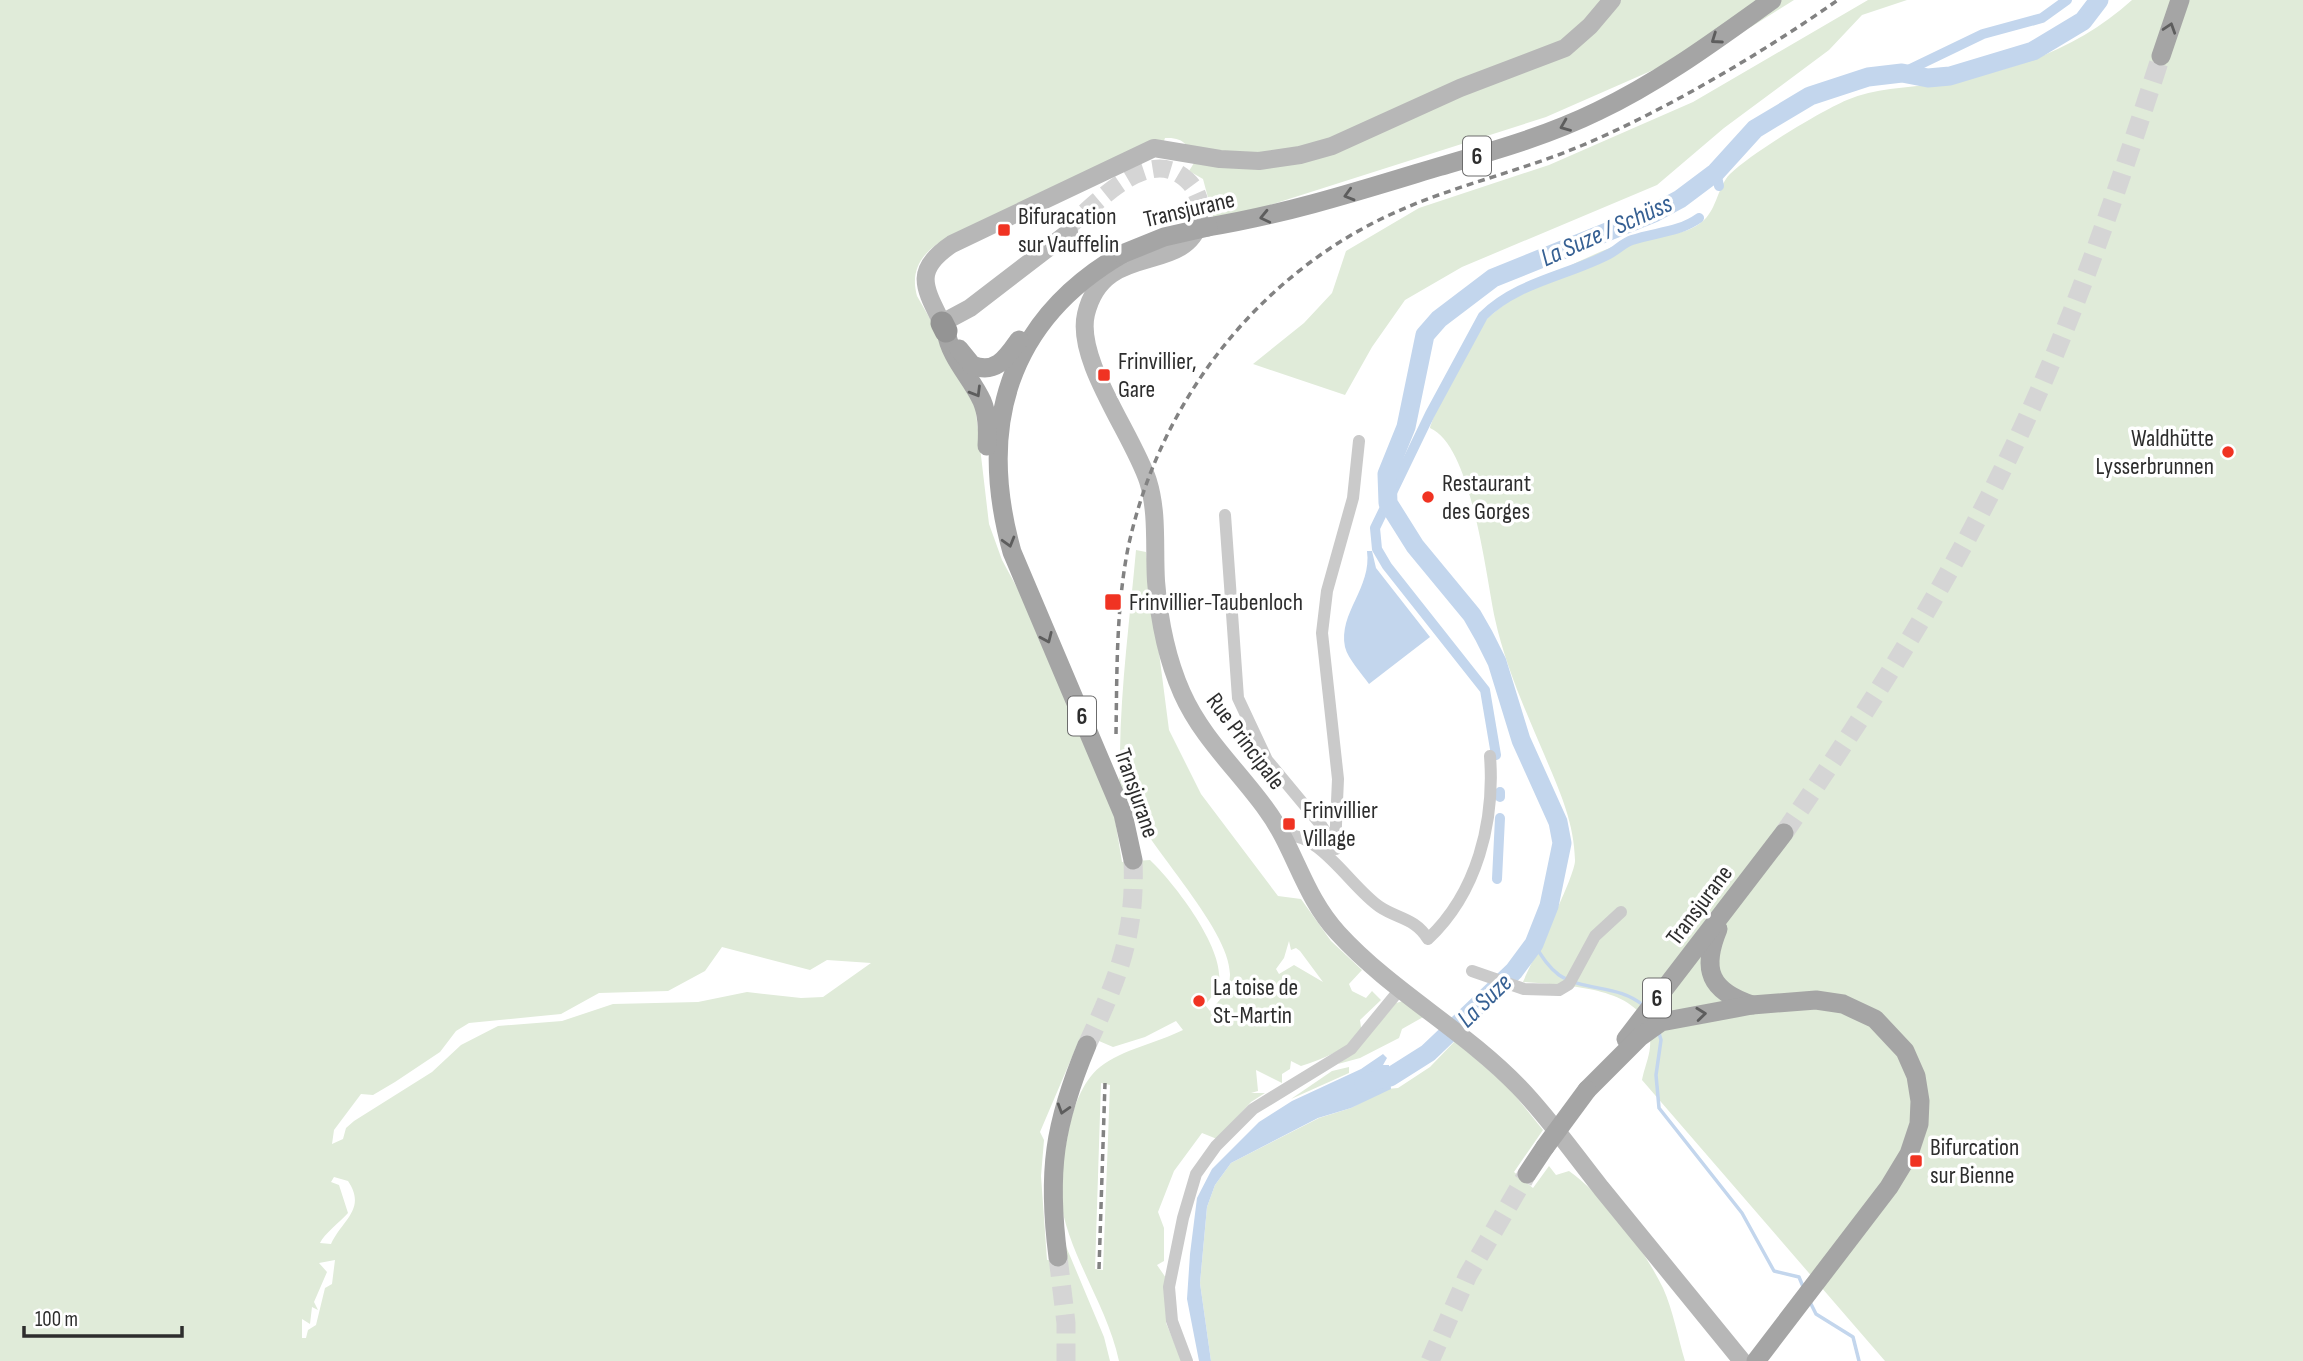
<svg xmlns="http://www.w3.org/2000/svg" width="2303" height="1361" font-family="'Sofia Sans Condensed',sans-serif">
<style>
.green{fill:#e0ebd9;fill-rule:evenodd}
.water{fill:#c3d6ed}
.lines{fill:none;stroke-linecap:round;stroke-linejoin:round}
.stream{stroke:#c3d6ed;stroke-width:3.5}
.canal{stroke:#c3d6ed;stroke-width:10}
.river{stroke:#c3d6ed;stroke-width:19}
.secondary-tunnel{stroke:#d5d5d5;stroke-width:18;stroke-dasharray:18 9;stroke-linecap:butt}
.primary-tunnel{stroke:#d5d5d5;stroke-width:19;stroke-dasharray:19 10;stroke-linecap:butt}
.street{stroke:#cacaca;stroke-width:12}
.secondary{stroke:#b7b7b7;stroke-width:18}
.primary{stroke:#a5a5a5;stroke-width:19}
.highway{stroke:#949494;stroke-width:23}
.rail{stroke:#828282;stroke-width:3.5;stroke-dasharray:7 5;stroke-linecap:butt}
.primary-bridge{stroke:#a5a5a5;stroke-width:19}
.oneway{stroke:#5d5d5d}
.poi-dot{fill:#f03322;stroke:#fff;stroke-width:2.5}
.labels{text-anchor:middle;stroke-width:7;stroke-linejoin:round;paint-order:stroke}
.shield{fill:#fff;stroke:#6c6c6c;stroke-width:2}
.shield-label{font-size:23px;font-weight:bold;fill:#2d2d2d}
.street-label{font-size:24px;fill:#2d2d2d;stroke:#fff}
.poi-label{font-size:24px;fill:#2d2d2d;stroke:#fff;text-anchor:start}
.water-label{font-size:26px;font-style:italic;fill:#366093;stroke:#fff}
</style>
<rect width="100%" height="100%" fill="#fff"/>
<g class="green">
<path d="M0,0h1794l-43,27 -205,90 -301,96 -31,7 -11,-41 -14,-8 5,-8c-5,-17 -9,-26 -29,-25l-1,3 -227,103c-19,14 -26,30 -20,52l57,100 15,128 13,36 19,35 92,212 9,55 28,-2c24,23 74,87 69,122 -2,9 -9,17 -14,23l5,6c9,-10 20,-21 20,-36 1,-47 -89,-135 -109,-186 -4,-10 -1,-27 -1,-37 1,-68 10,-135 16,-202l10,2 23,178 32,64 77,102 23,3 30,42 31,29 -13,14 3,7 14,7 6,-7 9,9 -21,20 2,15c-19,15 -38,24 -61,31l-10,-5 -1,8 -8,5v9l-26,-13 2,21 -7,2h14l-14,9 -34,37 -15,-6 -28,38 -16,41 6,16v33l-7,4 9,13v45l16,38h-63c-12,-57 -52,-107 -59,-165 -2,-21 5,-43 8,-63 4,-22 14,-52 32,-66 23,-18 57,-24 83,-37l-7,-9 -31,16 -32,10 -14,-6 -5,8 -16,-6 -38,89 4,8 -3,36 6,84 17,-3 1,-13 39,93 6,24h-1110zM1289,941l2,9 5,-2 4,3 23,31 -29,-17 -15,9 -3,-5 8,-11zM722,947l88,23 17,-10 44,3 -48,34 -22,1 -54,-6 -49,10 -85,2 -51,17 -64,5 -37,19 -29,27 -78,49 -8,7 -3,11 -11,5 2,-14 27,-36 12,1 22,-13 45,-30 16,-21 13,-8 92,-9 38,-21 69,-2 37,-20zM1101,1083l9,2 -7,185 -8,-1zM334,1177l14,4c19,28 -6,39 -17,63l-11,-1c4,-9 20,-21 28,-30l-9,-28 -8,-3zM335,1260l-3,24 -7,4 -9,37 -8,5 -2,8h-4v-19l8,5 2,-17 6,3 -4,-8 13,-30 -8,-9z"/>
<path d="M1868,0h39l-45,15 -33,35 -105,78 -67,57 -195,82 -57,33 -33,47 -27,48 -92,-31 51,-41 28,-30 14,-42 73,-43 130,-43 144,-63z"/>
<path d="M2132,0h171v1361h-418l-243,-281c2,-11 7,-22 8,-33 5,-62 -85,-61 -127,-65 9,-21 53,-107 52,-122 -1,-39 -16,-70 -31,-106 -18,-42 -39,-89 -49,-135 -9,-42 -23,-173 -65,-191 6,-19 35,-86 48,-100 31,-35 106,-72 151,-87 24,-8 55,-2 75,-21 13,-12 14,-34 26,-46 22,-21 89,-62 117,-74 28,-12 58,-12 88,-16 73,-11 142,-34 197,-84z"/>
<path d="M1403,1001l22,15 -23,13 -3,9 -39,20 -22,6 17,-12 41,-49z"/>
<path d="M1455,1041l54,47 34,42 -29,42 19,16 16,-22 7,9 13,-4c35,25 75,78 94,117 10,22 15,50 22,73h-474l-11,-78 7,-76 8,-22 16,-22 88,-45 32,-10 36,-19 11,-1 32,-21z"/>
<path d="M1349,1067v6l-58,26 41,-28z"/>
</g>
<g class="water">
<path d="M1367,551h5l4,17 54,69 -61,47c-7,-10 -21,-25 -24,-37 -7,-34 27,-59 22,-96z"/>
<path d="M1383,1054l4,4 -4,7h6l2,24 -40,19 -33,10 -87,45 -16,22 -8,22 -7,76 11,78h-12l-12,-62 3,-45 7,-56 15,-29 47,-47 33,-21 69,-32z"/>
</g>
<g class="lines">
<g class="stream">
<path d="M1534,944c7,11 14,23 25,31 26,17 60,9 85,31"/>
<path d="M1659,1033l2,7 -5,35 3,33 83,105 32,58 25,6 5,12"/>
<path d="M1810,1302l6,12 37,23 6,24"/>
</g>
<g class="canal">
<path d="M1902,73l81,-39 59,-16 25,-18"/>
<path d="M1716,172l3,14"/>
<path d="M1496,755l-11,-65 -98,-124 -10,-17 -2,-21 55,-114 53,-98c34,-34 84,-40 126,-62 8,-4 14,-11 23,-14 23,-8 46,-7 67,-22"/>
<path d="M1500,792v5"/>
<path d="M1497,879l3,-61"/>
</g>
<path class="river" d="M1364,1083l26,-6 38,-24 86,-82 20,-27 15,-38 13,-63 -4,-21 -37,-82 -24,-78 -13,-26 -12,-21 -57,-69 -27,-43 -1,-29 19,-47 19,-92 14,-16 54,-41 161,-65 26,-14 36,-27 39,-43 55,-33 58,-19 34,-4 26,5 22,-2 83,-25 50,-30 16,-21"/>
<path class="secondary-tunnel" d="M1069,232l1,-7c29,-23 79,-81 117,-45 11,10 15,25 13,40"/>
<g class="primary-tunnel">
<path d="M1784,833c93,-135 180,-274 247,-424 52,-115 91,-233 130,-353"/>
<path d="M1087,1045c31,-67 49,-110 46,-185"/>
<path d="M1058,1257l8,66v38"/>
<path d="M1430,1361l38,-86 59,-101"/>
</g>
<g class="street">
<path d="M1225,515l13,183 29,62 54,65 15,24"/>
<path d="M1282,835c38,-4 69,53 98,72 18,12 35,11 48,32 49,-46 67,-117 62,-183"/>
<path d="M1335,847l3,-68 -16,-146 5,-42 26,-93 6,-57"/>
<path d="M1472,971l52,18 35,1 10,-6 26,-48 26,-24"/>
<path d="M1187,1361l-15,-40 -3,-34 14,-69 13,-44 20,-28 37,-37 98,-60 50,-61"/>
</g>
<g class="secondary">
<path d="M1200,221c-16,56 -96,18 -114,93 -11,46 47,121 62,167 10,32 6,66 8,100 3,38 10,76 26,112 20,45 55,76 84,116 29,39 37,86 72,124 53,58 126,97 181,154 30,31 55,67 82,101 47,58 94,116 141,173"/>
<path d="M1069,232l-99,76 -28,15c-18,-36 -29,-53 10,-79l202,-96 66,11 39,2 41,-6 32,-9 128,-58 105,-40 25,-22 22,-26"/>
</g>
<g class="primary">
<path d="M2161,56l19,-56"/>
<path d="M1208,227c79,-13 154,-37 230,-60 55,-16 109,-31 160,-56 63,-30 118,-71 174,-111"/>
<path d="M1122,254c-115,67 -145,173 -110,298l111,262 10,46"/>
<path d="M946,331c4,27 25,46 36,70 6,14 6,30 5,45"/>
<path d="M959,349l13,16c24,10 35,-8 47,-25"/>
<path d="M1718,929c-17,41 -8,62 34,76"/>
<path d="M1626,1039l158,-206"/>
<path d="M1587,1090l53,-53 21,-15 91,-17 64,-5 27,4 32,15 30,32 11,25 4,25 -1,23 -10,30 -20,33 -133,174"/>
<path d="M1527,1174l18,-27"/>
<path d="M1058,1257c-11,-85 -4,-133 29,-212"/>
</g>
<path class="highway" d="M942,323l4,8"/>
<g class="rail">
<path d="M1116,734c1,-61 0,-125 12,-186 30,-141 123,-265 253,-329 65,-32 136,-46 202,-74 85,-36 179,-92 255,-145"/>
<path d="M1099,1269l6,-186"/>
</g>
<g class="primary-bridge">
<path d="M1122,254l42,-17 44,-10"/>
<path d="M1545,1147l42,-57"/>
</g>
</g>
<defs><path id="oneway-chevron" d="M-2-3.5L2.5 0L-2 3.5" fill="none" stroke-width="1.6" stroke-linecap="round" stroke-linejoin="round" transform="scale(1.75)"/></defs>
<g class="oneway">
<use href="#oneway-chevron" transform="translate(2170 28) rotate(-72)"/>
<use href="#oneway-chevron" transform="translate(1716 39) rotate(145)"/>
<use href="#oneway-chevron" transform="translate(1565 126) rotate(158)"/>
<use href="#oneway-chevron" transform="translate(1349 195) rotate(164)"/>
<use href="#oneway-chevron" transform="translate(1265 217) rotate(167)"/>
<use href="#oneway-chevron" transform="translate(976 392) rotate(59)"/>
<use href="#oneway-chevron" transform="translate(1009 542) rotate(74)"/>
<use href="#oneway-chevron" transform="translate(1047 638) rotate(66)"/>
<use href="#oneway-chevron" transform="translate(1701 1014) rotate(-6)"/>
<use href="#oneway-chevron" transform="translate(1063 1109) rotate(107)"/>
</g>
<g class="poi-dot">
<rect x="997" y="223" width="14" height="14" rx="3.5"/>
<rect x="1097" y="368" width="14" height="14" rx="3.5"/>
<circle cx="2228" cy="452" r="7"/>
<circle cx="1428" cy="497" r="7"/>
<rect x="1104" y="593" width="18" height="18" rx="3.5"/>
<rect x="1282" y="817" width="14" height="14" rx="3.5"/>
<circle cx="1199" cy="1001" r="7"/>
<rect x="1909" y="1154" width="14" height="14" rx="3.5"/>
</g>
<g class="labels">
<g class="shield">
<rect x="1463" y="136.5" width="28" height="39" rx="5"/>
<rect x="1068" y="696.5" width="28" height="39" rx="5"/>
<rect x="1643" y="978.5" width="28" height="39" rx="5"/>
</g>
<g class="shield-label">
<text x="1477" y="164">6</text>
<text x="1082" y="724">6</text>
<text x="1657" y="1006">6</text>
</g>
<g class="street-label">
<text transform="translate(1189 209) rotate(-13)" y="8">Transjurane</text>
<text transform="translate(1246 741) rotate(53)" y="8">Rue Principale</text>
<text transform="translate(1137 793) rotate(71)" y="8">Transjurane</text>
<text transform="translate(1699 905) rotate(-53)" y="8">Transjurane</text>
</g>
<g class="poi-label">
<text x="1018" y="224">Bifuracation<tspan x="1018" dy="28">sur Vauffelin</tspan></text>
<text x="1118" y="369">Frinvillier,<tspan x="1118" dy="28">Gare</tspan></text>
<text x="2214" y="446" text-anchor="end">Waldhütte<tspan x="2214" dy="28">Lysserbrunnen</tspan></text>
<text x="1442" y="491">Restaurant<tspan x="1442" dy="28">des Gorges</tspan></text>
<text x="1129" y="610">Frinvillier-Taubenloch</text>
<text x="1303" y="818">Frinvillier<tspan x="1303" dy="28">Village</tspan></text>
<text x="1213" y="995">La toise de<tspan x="1213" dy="28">St-Martin</tspan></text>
<text x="1930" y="1155">Bifurcation<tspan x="1930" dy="28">sur Bienne</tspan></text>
</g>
<g class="water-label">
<text transform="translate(1606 230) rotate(-24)" y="9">La Suze / Schüss</text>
<text transform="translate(1484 1000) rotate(-44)" y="9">La Suze</text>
</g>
</g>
<path d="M24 1326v10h158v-10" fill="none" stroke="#2d2d2d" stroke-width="3.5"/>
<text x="35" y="1326" font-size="21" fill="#2d2d2d" stroke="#ffffff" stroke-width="5" paint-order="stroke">100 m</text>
</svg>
